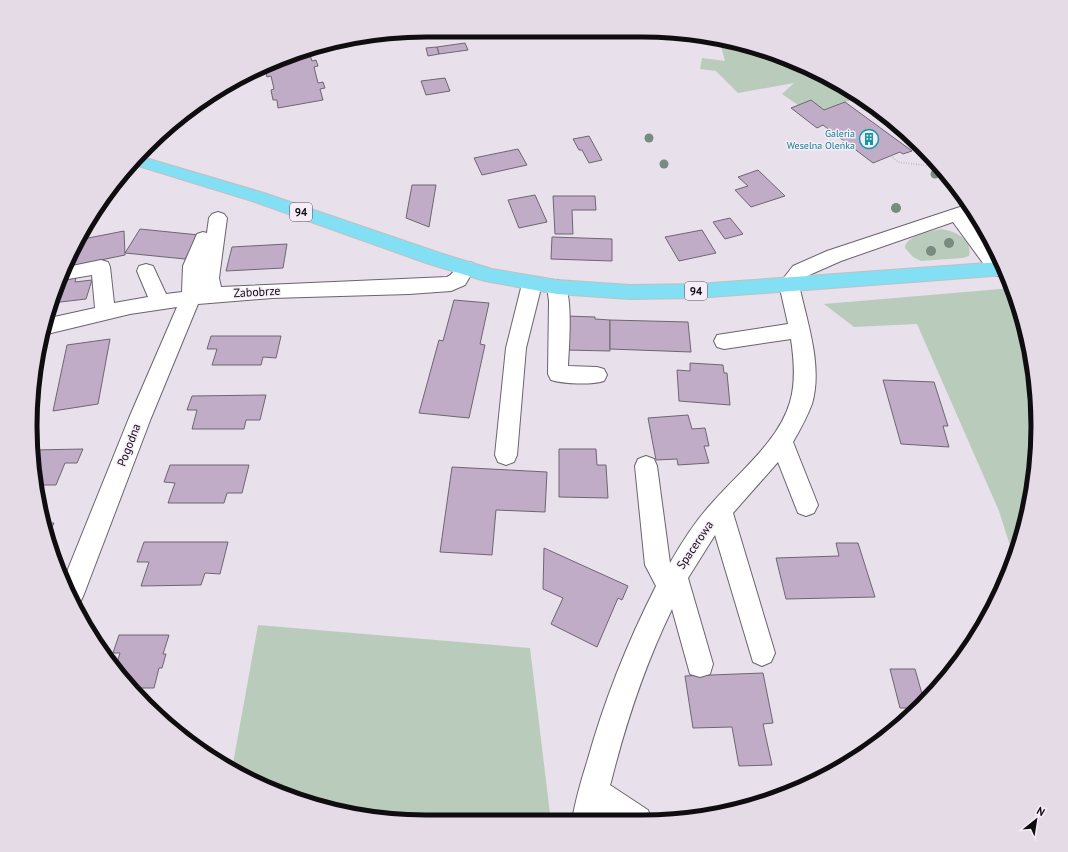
<svg xmlns="http://www.w3.org/2000/svg" width="1068" height="852" font-family="'PT Sans',sans-serif">
<style>
.green{fill:#b9ccbc}
.building{fill:#c0acc7;stroke:#6e6670}
.lines{fill:none;stroke-linecap:round;stroke-linejoin:round}
.minor-casing{stroke:#6b636d;stroke-width:2}
.major-casing{stroke:#c1c0c1;stroke-width:2}
.path{stroke:#9e97a0;stroke-width:1.5;stroke-dasharray:0.5 2;stroke-linecap:butt}
.minor{fill:#fff;fill-rule:evenodd}
.major{fill:#83dff3;fill-rule:evenodd}
.tree{fill:#778b7e}
.labels{text-anchor:middle;stroke-width:3;stroke-linejoin:round;paint-order:stroke}
.far-culture-label{font-size:10px;fill:#0d838f;stroke:#f6edf9;text-anchor:end}
.shield{fill:#f6edf9;stroke:#555057;stroke-width:1}
.shield-label{font-size:11px;font-weight:bold;fill:#100d11}
.street-label{font-size:12px;fill:#100d11;stroke:#f6edf9}
.rim{fill:none;stroke:#100d11;stroke-width:5}
</style>
<rect width="100%" height="100%" fill="#e8e0eb"/>
<g class="green">
<path d="M723,42l46,9 71,32 32,23 -7,3 -14,-9 -27,10 -13,-10 -13,5 -16,-11 12,-11 -56,10 -22,-22 -16,-2 2,-11 23,3 -5,-18z"/>
<path d="M941,229c14,2 32,10 28,27l-6,2 -42,3 -8,-4 -8,-9c0,-12 26,-17 36,-19z"/>
<path d="M1012,288l5,11 18,76 2,77 -13,77 -10,29 -15,-47 -82,-187 -63,3 -30,-23z"/>
<path d="M258,625l272,23 21,174h-125l-77,-8 -74,-22 -43,-23z"/>
</g>
<g class="building">
<path d="M465,43l3,7 -29,4 -2,-7z"/>
<path d="M437,47l2,7 -11,2 -2,-8z"/>
<path d="M309,52l3,9 4,-1 2,6 -4,1 4,16 5,-1 2,6 -5,1 3,11 -45,8 -1,-8h-4l-2,-10 3,-1 -3,-13 -4,1 -2,-9 34,-14z"/>
<path d="M445,78l5,13 -24,4 -5,-14z"/>
<path d="M811,100l13,10 21,-8 67,49 -9,3 -3,-2 -27,11 -50,-38 -6,3 -26,-20z"/>
<path d="M589,136l13,24 -13,3 -7,-13h-3l-6,-11z"/>
<path d="M518,149l9,16 -45,10 -8,-17z"/>
<path d="M758,170l27,26 -34,11 -16,-17 13,-4 -10,-9z"/>
<path d="M412,185h24l-7,42 -23,-9z"/>
<path d="M535,195l12,27 -28,6 -11,-28z"/>
<path d="M553,196h42l1,14h-24l1,24h-18z"/>
<path d="M730,218l13,16 -18,5 -12,-17z"/>
<path d="M140,229l59,6 -14,24 -60,-6z"/>
<path d="M702,230l14,23 -37,8 -14,-24z"/>
<path d="M124,231l1,24 -58,12 11,-27z"/>
<path d="M552,237l60,2v22l-61,-2z"/>
<path d="M287,244l-4,24 -57,3 6,-24z"/>
<path d="M76,278l-1,4 17,-2 -6,19 -34,4 10,-23z"/>
<path d="M454,300l35,3 -9,41 5,1 -16,73 -50,-5 20,-73 4,1z"/>
<path d="M566,316l29,1v2l15,1v31l-45,-1z"/>
<path d="M610,320l78,2 3,30 -81,-3z"/>
<path d="M211,336h70l-5,22 -13,-1 -2,8h-49l5,-16h-10z"/>
<path d="M110,339l-12,65 -45,7 14,-66z"/>
<path d="M690,363l33,2 1,8h3l3,32 -51,-4 -2,-31 13,1z"/>
<path d="M883,380l51,2 14,44h-5l6,21 -48,-3z"/>
<path d="M266,395l-6,25h-14l-2,9h-52l5,-19h-10l5,-14z"/>
<path d="M688,415l4,14 13,-1 4,18h-5l5,17 -31,2 -1,-6 -21,1 -8,-42z"/>
<path d="M83,449l-6,14h-12l-9,22h-18l-5,-35z"/>
<path d="M559,449h37l1,16h9l2,33 -49,-1z"/>
<path d="M170,465h79l-7,28h-15l-3,10h-56l7,-20 -11,-1z"/>
<path d="M452,467l95,5 -2,40 -49,-2 -4,45 -52,-3z"/>
<path d="M43,523h11l-7,15 -4,-10z"/>
<path d="M144,542h84l-8,32 -15,-1 -4,12 -60,1 8,-24h-12z"/>
<path d="M836,543h22l17,54 -89,2 -10,-41 63,-2z"/>
<path d="M544,548l84,38 -6,14 -4,-2 -21,49 -46,-23 12,-26 -20,-9z"/>
<path d="M119,635h50l-6,19h3l-4,14h-3l-5,20h-24l-15,-19 5,-16h-7z"/>
<path d="M890,669h25l9,32 -6,7h-18z"/>
<path d="M763,673l10,50 -10,1 9,41 -33,1 -7,-39 -39,1 -8,-52z"/>
</g>
<g class="lines">
<defs>
<g id="minor">
<path d="M969,204l7,10 -8,3 29,37 8,20 -7,2 -7,-2 -38,-52 -112,39 -34,15 -8,9c8,37 24,81 13,119 -5,13 -12,26 -19,38l25,63 -4,8 -8,3 -8,-3 -20,-51 -45,51 42,140 -4,9 -9,4 -9,-4 -38,-127 -27,43 25,86 -3,10 -10,3 -10,-3 -18,-65c-27,56 -46,113 -61,173l-1,3 38,25 4,11h-41l-8,-5 -1,5h-30c3,-19 9,-40 15,-59 17,-61 40,-119 69,-176l-11,-21 -10,-99 3,-7 8,-3 8,3 3,7 13,97c12,-21 26,-43 42,-60 26,-30 67,-62 78,-101 6,-20 4,-43 1,-63l-67,10 -7,-2 -3,-6 3,-6 71,-11 -9,-40 14,-18 34,-15z"/>
<path d="M218,212l6,2 3,4 -8,60 2,9 226,-10c12,-6 8,-19 26,-14l2,5 -10,17 -14,6 -42,3 -137,4 -74,6 -47,114 -67,176 -4,9 -5,2 -11,-26 65,-161 48,-111 -47,7 -87,21 2,-16 50,-11 -3,-33 -30,5 5,-13 34,-7 7,2 2,5 4,36 34,-6 -11,-26 2,-5 7,-2 7,2 13,28 16,-2 1,-26 14,-32 6,-2 4,1 2,-15 3,-4z"/>
<path d="M532,277l7,2 3,5 -16,64 -9,107 -3,7 -8,3 -8,-3 -3,-7 11,-107 16,-64 3,-5z"/>
<path d="M557,280l7,2c9,17 5,63 4,84l29,1 7,2 3,6 -3,6c-13,4 -40,3 -53,-1l-3,-6 1,-73 -2,-14 3,-5z"/>
</g>
<path id="major" d="M139,156l125,37 176,60 52,16 65,11 73,5 67,-1 304,-22 5,13 -309,23 -67,1 -73,-5 -72,-13 -59,-18 -174,-62 -120,-37z"/>
</defs>
<use href="#minor" class="minor-casing"/>
<use href="#major" class="major-casing"/>
<path class="path" d="M891,156l7,6 41,5"/>
<use href="#minor" class="minor"/>
<use href="#major" class="major"/>
</g>
<g class="tree">
<circle cx="649" cy="138" r="4.5"/>
<circle cx="664" cy="164" r="4.5"/>
<circle cx="935" cy="174" r="4.5"/>
<circle cx="896" cy="208" r="5"/>
<circle cx="949" cy="243" r="5"/>
<circle cx="931" cy="251" r="5"/>
</g>
<defs>
<symbol id="building-ring" viewBox="-11 -11 22 22"><circle r="9.5" fill="#f6edf9" stroke="#0f9aa8" stroke-width="1.5"/><path d="M-4-6H4V6H1V3H-1V6H-4ZM-2.5-4.3h1.7v1.8h-1.7ZM.8-4.3h1.7v1.8H.8ZM-2.5-1h1.7V.8h-1.7ZM.8-1h1.7V.8H.8Z" fill="#0f9aa8"/></symbol>
</defs>
<g fill-rule="evenodd">
<use href="#building-ring" x="858" y="128" width="22" height="22"/>
</g>
<g class="labels">
<g class="far-culture-label">
<text x="855" y="137">Galeria<tspan x="855" dy="12">Weselna Oleńka</tspan></text>
</g>
<g class="shield">
<rect x="290" y="203" width="22" height="18" rx="3"/>
<rect x="685" y="282" width="22" height="18" rx="3"/>
</g>
<g class="shield-label">
<text x="301" y="216">94</text>
<text x="696" y="295">94</text>
</g>
<g class="street-label">
<text transform="translate(257 292) rotate(-3)" y="4">Zabobrze</text>
<text transform="translate(129 445) rotate(-69)" y="4">Pogodna</text>
<text transform="translate(695 545) rotate(-56)" y="4">Spacerowa</text>
</g>
</g>
<path d="M0 0H1068V852H0ZM426 37H642A389 389 0 0 1 1031 426V426A389 389 0 0 1 642 815H426A389 389 0 0 1 37 426V426A389 389 0 0 1 426 37Z" fill="#e4dbe6" fill-rule="evenodd"/>
<path class="rim" d="M426 37H642A389 389 0 0 1 1031 426V426A389 389 0 0 1 642 815H426A389 389 0 0 1 37 426V426A389 389 0 0 1 426 37Z"/>
<g transform="translate(1036 820) rotate(30)" stroke="#f6edf9" stroke-width="3" paint-order="stroke">
<path d="M0-3L7 15L0 10L-7 15Z" fill="#100d11"/>
<text y="-6" font-size="11" font-weight="bold" text-anchor="middle" fill="#100d11">N</text>
</g>
</svg>
